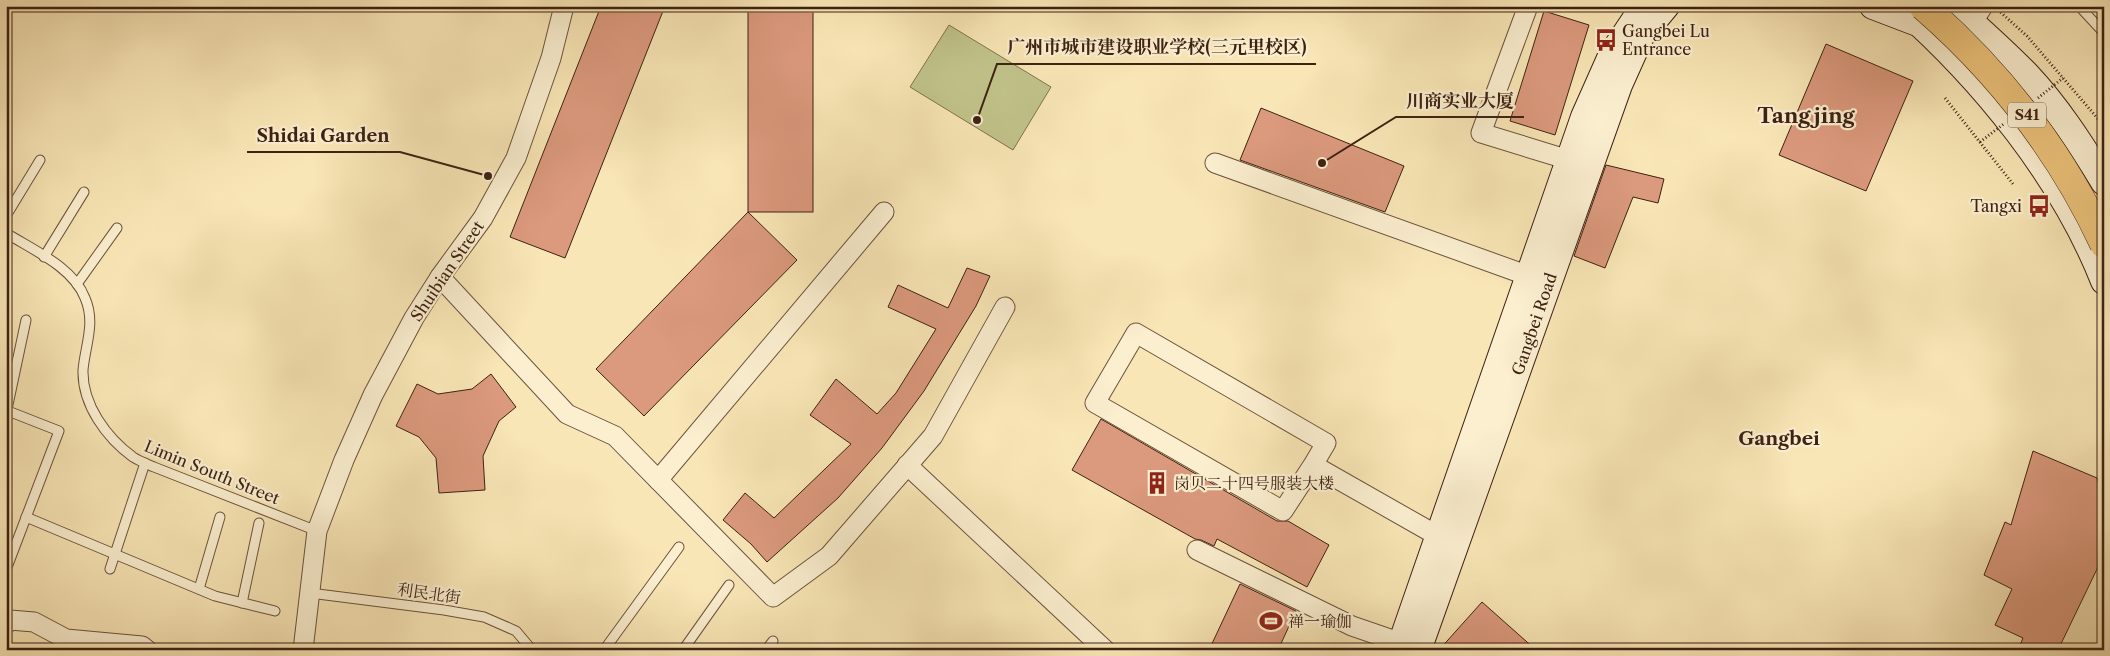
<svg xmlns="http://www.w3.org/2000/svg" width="2110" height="656" font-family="'Libre Caslon Text','Noto Serif SC',serif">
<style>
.green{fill:#c1c48b;stroke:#7f724f}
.building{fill:#db997d;stroke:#3d2113}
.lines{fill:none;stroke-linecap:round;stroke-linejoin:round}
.service-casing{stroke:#6c523c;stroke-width:11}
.minor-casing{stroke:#6c523c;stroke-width:21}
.secondary-casing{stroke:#3d2113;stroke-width:28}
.path{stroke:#3d2113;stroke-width:3;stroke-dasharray:1 2.5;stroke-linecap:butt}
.service{stroke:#fbefd0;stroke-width:9}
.minor{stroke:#fbefd0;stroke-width:19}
.secondary{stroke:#fbefd0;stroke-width:26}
.motorway-bridge-casing{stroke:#3d2113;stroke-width:29;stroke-linecap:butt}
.path-bridge{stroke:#3d2113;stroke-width:3;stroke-dasharray:1 2.5;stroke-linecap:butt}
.motorway-bridge{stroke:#ecc37b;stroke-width:28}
.labels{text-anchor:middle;stroke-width:4.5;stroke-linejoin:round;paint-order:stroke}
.shield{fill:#fbefd0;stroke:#765f4c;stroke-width:1}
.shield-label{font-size:15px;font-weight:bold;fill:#3d2113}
.poi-label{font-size:16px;fill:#3d2113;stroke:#fbefd0;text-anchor:start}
.street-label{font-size:16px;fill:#3d2113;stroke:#fbefd0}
.quarter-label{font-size:19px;font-weight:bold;fill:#3d2113;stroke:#fbefd0}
.district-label{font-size:21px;font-weight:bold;fill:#3d2113;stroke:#fbefd0}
.leader{fill:none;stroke:#3d2113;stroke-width:2}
.callout-dot{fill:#3d2113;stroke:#fbefd0;stroke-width:2}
.callout-label{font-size:18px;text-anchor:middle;font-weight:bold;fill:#3d2113;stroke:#fbefd0;stroke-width:4.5;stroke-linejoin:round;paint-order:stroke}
</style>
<rect width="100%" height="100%" fill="#f9e6b6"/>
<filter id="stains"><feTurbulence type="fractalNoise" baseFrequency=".004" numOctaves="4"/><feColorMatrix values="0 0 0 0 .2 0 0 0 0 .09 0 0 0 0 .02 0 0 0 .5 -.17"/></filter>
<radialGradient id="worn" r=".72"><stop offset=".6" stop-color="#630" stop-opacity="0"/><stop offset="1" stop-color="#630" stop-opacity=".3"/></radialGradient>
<path class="green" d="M949,25l102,62 -38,63 -103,-63z"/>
<g class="building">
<path d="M601,6h64l-100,252 -55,-21z"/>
<rect x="748" y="6" width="65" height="206"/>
<path d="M1544,11l45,14 -34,110 -45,-14z"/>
<path d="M1826,44l87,37 -47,110 -87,-36z"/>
<path d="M1261,108l143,58 -19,46 -145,-52z"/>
<path d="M1606,165l58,14 -6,24 -25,-6 -28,71 -31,-12z"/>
<path d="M748,212l49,48 -153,156 -48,-47z"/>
<path d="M967,268l23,8 -14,30 -52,85 -42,57 -44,50 -71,64 -16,-18 -28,-24 22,-27 29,25 77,-74 -41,-29 26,-36 41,35 19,-21 40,-64 -48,-22 10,-22 50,23z"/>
<path d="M491,374l25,33 -17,14 -16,35 2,34 -46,3 -3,-35 -17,-21 -23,-11 21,-42 21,10 34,-5z"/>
<path d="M1101,419l176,102h11l41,24 -22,42 -90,-48 -3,7 -13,-6 -6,-1 -123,-69z"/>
<path d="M2033,451l64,27 3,11 -2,78 -40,83h-40l5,-12 -28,-13 17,-36 -28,-14 21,-53 6,3z"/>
<path d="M1240,584l56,27 -18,39h-69z"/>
<path d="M1482,602l54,48h-97z"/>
</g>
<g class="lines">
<defs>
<g id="service">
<path d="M2079,6l25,27"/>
<path d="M6,216l34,-56"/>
<path d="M6,233c27,17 67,34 79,65 11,25 0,48 -2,72 -1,35 24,68 50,87 6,4 14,7 21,10l163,64"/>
<path d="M44,257l40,-65"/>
<path d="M77,284l40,-56"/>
<path d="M6,414l20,-94"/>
<path d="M26,517l189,79 60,15"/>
<path d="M110,569l35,-106"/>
<path d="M6,570l53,-139 -51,-20"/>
<path d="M199,589l21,-72"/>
<path d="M310,593l134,17 40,7 32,14 16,19"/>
<path d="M242,603l17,-80"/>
<path d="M604,650l75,-103"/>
<path d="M683,650l46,-65"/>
<path d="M766,650l7,-9"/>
</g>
<g id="minor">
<path d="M1528,6l-47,127 88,27"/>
<path d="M1972,23l11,-17"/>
<path d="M1215,163l314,113"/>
<path d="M440,277l127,137 48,22 158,161 56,-41 104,-120 72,-129"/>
<path d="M907,465l198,185"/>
<path d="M1313,465l13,-22 -190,-110 -41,70 188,108 30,-46 125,71"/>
<path d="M658,480l226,-268"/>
<path d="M1197,550l155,76 61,21"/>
<path d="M6,624l4,-4 24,2 32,17 76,7 5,4"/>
<path d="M303,650l14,-119 27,-71 29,-65 41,-77 26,-41 43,-59 33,-60 35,-100 13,-52"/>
</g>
<g id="secondary">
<path d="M1873,6l42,16"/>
<path d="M1900,6c83,73 163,171 204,275"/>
<path d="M1954,6c24,23 50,45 73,69 30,32 54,69 77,107"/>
<path d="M1399,650l185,-533 28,-63 24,-36"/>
<path d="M1418,650l201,-565 22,-49 25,-30"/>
</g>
</defs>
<use href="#service" class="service-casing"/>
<use href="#minor" class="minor-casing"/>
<use href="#secondary" class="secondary-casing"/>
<g class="path">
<path d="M1998,10l29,26 72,84"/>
<path d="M1945,98l68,86"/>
</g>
<use href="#service" class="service"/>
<use href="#minor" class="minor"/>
<use href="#secondary" class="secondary"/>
<defs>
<path id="motorway-bridge" d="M1923,6c76,66 138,146 181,238"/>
</defs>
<use href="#motorway-bridge" class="motorway-bridge-casing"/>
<g class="path-bridge">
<path d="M2038,98l25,-20"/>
<path d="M1980,142l25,-19"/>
</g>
<use href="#motorway-bridge" class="motorway-bridge"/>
</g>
<defs>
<symbol id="bus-bare" viewBox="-9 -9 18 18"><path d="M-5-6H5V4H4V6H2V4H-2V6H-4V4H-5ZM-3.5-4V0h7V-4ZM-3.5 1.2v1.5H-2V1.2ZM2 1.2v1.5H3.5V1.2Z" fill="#8f2418" stroke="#fbefd0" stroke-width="2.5" paint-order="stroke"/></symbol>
<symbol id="building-bare" viewBox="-9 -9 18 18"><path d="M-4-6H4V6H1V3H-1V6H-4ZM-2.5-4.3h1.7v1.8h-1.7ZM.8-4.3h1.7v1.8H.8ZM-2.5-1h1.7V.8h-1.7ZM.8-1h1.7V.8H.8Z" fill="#8f2418" stroke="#fbefd0" stroke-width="2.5" paint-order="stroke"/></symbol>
<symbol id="stadium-bare" viewBox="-9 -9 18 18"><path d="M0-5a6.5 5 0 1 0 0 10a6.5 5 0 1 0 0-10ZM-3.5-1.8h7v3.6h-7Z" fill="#8f2418" stroke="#fbefd0" stroke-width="2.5" paint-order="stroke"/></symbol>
</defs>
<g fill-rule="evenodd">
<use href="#bus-bare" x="1590" y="24" width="32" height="32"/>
<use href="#bus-bare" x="2023" y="190" width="32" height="32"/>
<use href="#building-bare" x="1141" y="467" width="32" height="32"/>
<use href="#stadium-bare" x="1255" y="605" width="32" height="32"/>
</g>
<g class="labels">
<rect class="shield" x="2008" y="102.5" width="38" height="25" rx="4"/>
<g class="shield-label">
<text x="2027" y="120">S41</text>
</g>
<g class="poi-label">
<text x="1622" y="37">Gangbei Lu<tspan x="1622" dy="18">Entrance</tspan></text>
<text x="2022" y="212" text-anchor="end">Tangxi</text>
<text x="1174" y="489">岗贝二十四号服装大楼</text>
<text x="1288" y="627">禅一瑜伽</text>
</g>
<g class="street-label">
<text transform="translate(447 271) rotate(-56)" y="6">Shuibian Street</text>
<text transform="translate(1534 324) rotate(-71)" y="6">Gangbei Road</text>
<text transform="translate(212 472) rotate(22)" y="6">Limin South Street</text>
<text transform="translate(429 593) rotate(8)" y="6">利民北街</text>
</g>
<g class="quarter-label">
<text x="1779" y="445">Gangbei</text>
</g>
<g class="district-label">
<text x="1806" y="123">Tangjing</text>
</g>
</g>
<path class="leader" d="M977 120L997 64H1316M1322 163L1396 117H1524M488 176L400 152H247"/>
<g class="callout-dot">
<circle cx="977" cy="120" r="5"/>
<circle cx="1322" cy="163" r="5"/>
<circle cx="488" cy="176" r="5"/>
</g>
<g class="callout-label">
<text x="1157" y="53">广州市城市建设职业学校(三元里校区)</text>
<text x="1460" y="107">川商实业大厦</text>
<text x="323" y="142">Shidai Garden</text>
</g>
<rect width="2110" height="656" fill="none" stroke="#f9e6b6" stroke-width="25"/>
<rect x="8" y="8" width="2095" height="641" fill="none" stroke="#3d2113" stroke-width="2.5"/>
<rect x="12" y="12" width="2085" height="631" fill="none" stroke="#3d2113"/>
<rect width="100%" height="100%" filter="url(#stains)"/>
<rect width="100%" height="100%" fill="url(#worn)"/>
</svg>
